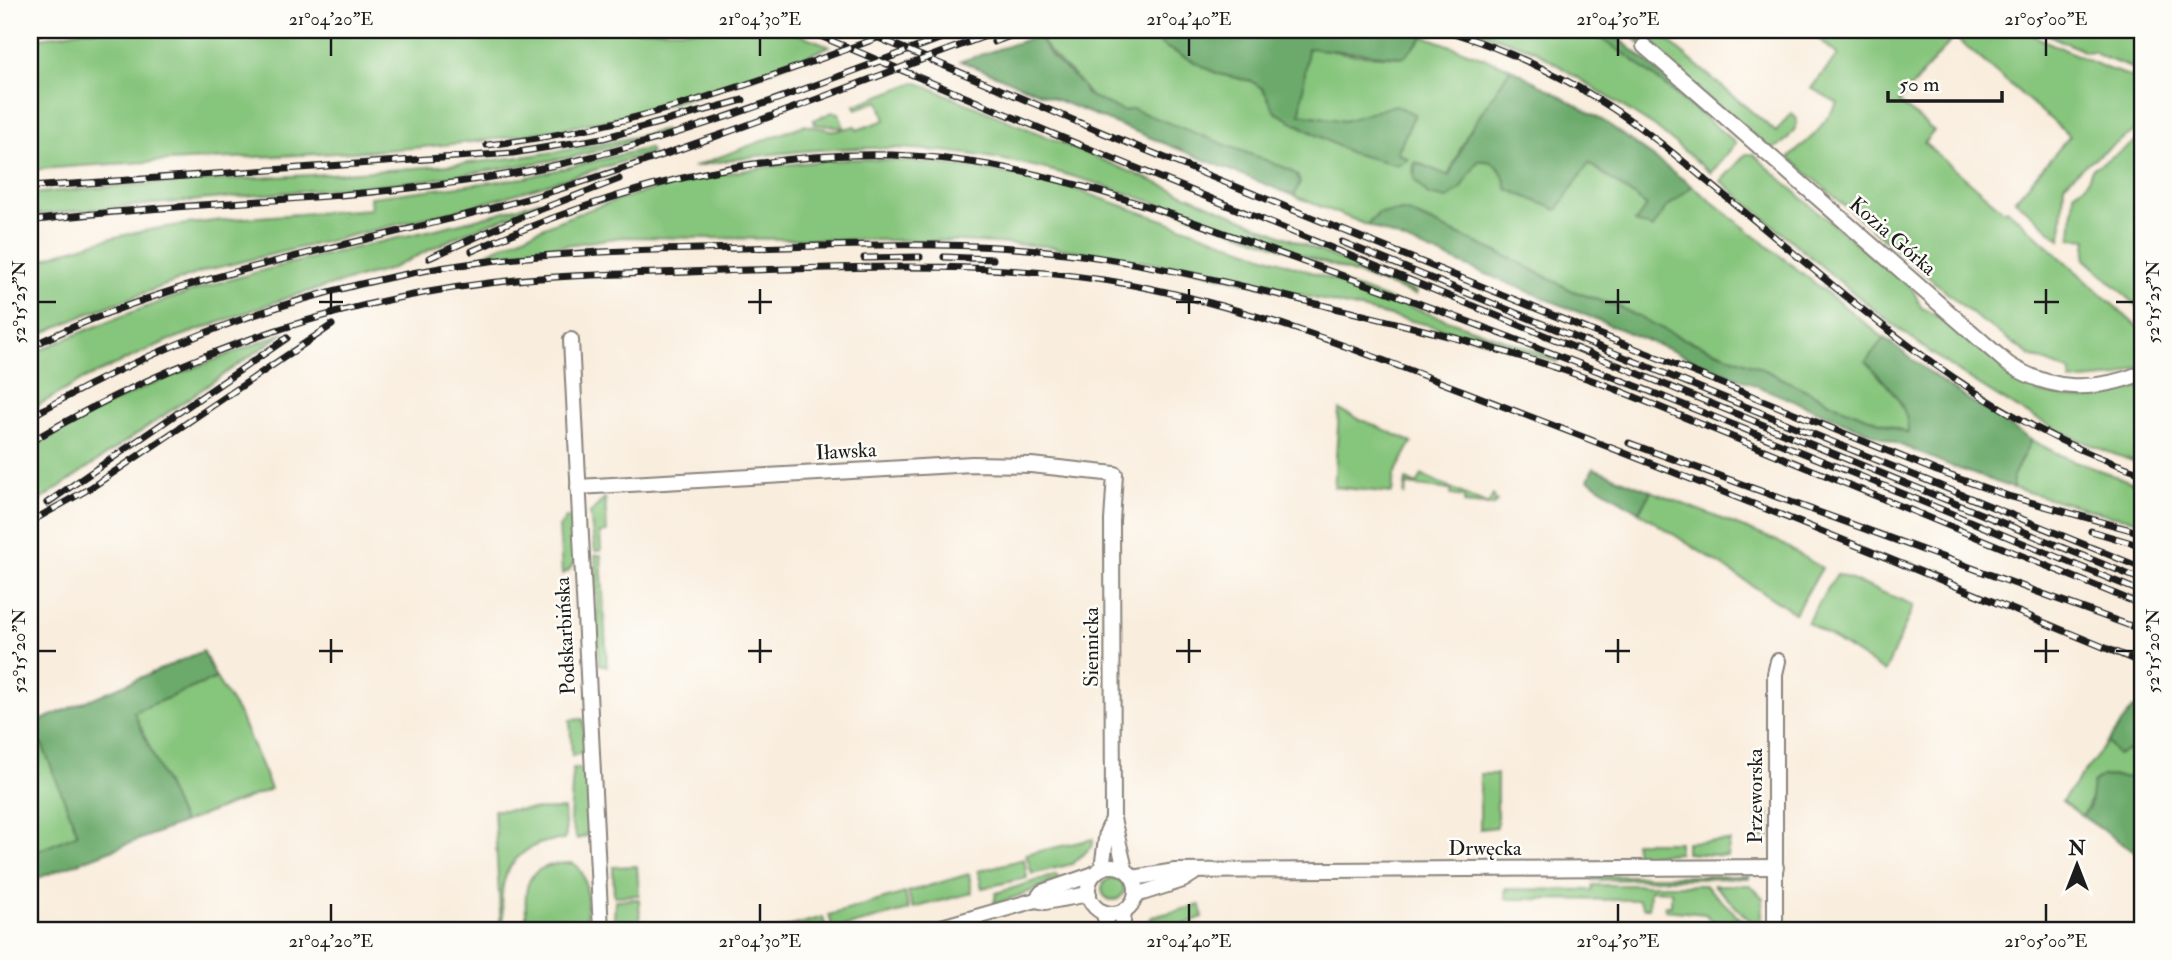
<svg xmlns="http://www.w3.org/2000/svg" width="2172" height="960" font-family="'IM FELL Double Pica',serif">
<style>
.green{fill:#86c57c;stroke:#51704c;stroke-width:2}
.forest{fill:#6caa6c;stroke:#446344;stroke-width:2}
.lines{fill:none;stroke-linecap:round;stroke-linejoin:round}
.street-casing{stroke:#8a847c;stroke-width:18}
.street{stroke:#fff;stroke-width:14}
.rail-casing{stroke:#1c1c1c;stroke-width:7}
.rail{stroke:#fdfcf7;stroke-width:4.5;stroke-dasharray:13;stroke-linecap:butt}
.ticks{fill:none;stroke:#1c1c1c;stroke-width:2.5}
.labels{text-anchor:middle;stroke-width:5;stroke-linejoin:round;paint-order:stroke}
.street-label{font-size:21px;fill:#1c1c1c;stroke:#fdfcf7}
.neatline{fill:none;stroke:#1c1c1c;stroke-width:2.5}
.ticks-label{font-size:18px;text-anchor:middle;fill:#1c1c1c}
</style>
<rect width="100%" height="100%" fill="#fdfcf7"/>
<filter id="ink" filterUnits="userSpaceOnUse"><feTurbulence type="fractalNoise" baseFrequency=".0143" numOctaves="2"/><feDisplacementMap in="SourceGraphic" scale="14" xChannelSelector="R" yChannelSelector="G"/><feConvolveMatrix kernelMatrix="1 2 1 2 8 2 1 2 1" color-interpolation-filters="sRGB"/></filter>
<filter id="wash" filterUnits="userSpaceOnUse"><feTurbulence type="fractalNoise" baseFrequency=".00686" numOctaves="4" result="noise"/><feDisplacementMap in="SourceGraphic" scale="28" xChannelSelector="R" yChannelSelector="G"/><feGaussianBlur stdDeviation="1.57" result="paint"/><feColorMatrix in="noise" values="0 0 0 0 0 0 0 0 0 0 0 0 0 0 0 0 0 1.4 0 .05"/><feComposite in="paint" operator="in"/></filter>
<g filter="url(#wash)">
<rect width="100%" height="100%" fill="#f9eddd"/>
<g class="green">
<path d="M84,30h704l42,16c-72,32 -149,57 -226,74 -183,42 -387,32 -574,50v-130z"/>
<path d="M1063,30h81l21,17 53,27 33,7 12,8 27,32 42,22 50,18 25,-3 -10,-5 18,-39 -71,7 -44,-7 8,-67 49,8 47,2 20,-21 87,32 -44,67 -19,41 -33,-14c-5,15 2,23 14,33l31,-6 18,-28c14,-2 19,3 26,14l85,-12 58,43 18,3 27,-23 192,152 -17,23c18,24 40,39 42,72l-71,-27 -75,-37 -84,-32 -58,-29 -48,-17 -59,-31 -108,-49 -27,2 -12,12 -73,-29 6,-14 -204,-81c-11,-7 -13,-17 -23,-26 -13,-12 -25,-23 -35,-39z"/>
<path d="M1474,30h113l41,26 108,87 -25,30 -56,-46 -121,-77z"/>
<path d="M1624,30h31l121,102 15,-19 6,6c1,11 -15,28 -26,30z"/>
<path d="M1808,30h213l87,39 34,11v46l-56,38 -22,20 -3,56 -46,-40 55,-64 -101,-87 -15,-12 -55,65 35,29 -10,12 80,68 3,-2 135,122v35l-24,11 -48,4 1,-9 -40,-16 -59,-42 -183,-156 27,-25 22,-30 -27,-15 27,-33z"/>
<path d="M2038,30h104v42l-42,-16 -6,-5 -8,1z"/>
<path d="M916,82l501,210 -1,3c-72,-26 -144,-50 -215,-76 -76,-27 -154,-55 -234,-65 -92,-12 -184,-5 -274,13l111,-42 32,6 19,-5 2,4 28,-10 -6,-19 -23,8 -1,-4z"/>
<path d="M833,112l6,1 5,15 -29,-4 -2,-4z"/>
<path d="M664,130l2,3 -93,24 -144,23 -399,35v-21c211,-23 427,-12 634,-64z"/>
<path d="M2142,138v181l-1,-10 -56,-50 2,-20 -16,-1 3,-45 12,-9 6,-15z"/>
<path d="M649,148l2,5 -180,54 -264,63 -120,44 -57,25v-74c106,-47 227,-47 341,-56l-1,-12 154,-19z"/>
<path d="M1746,154h7l58,52 101,82 9,19 29,17 90,69 44,7 58,-13v77c-165,-53 -291,-174 -421,-283z"/>
<path d="M853,159c76,1 146,10 219,29l486,171 -1,3 -128,-37 -240,-56 -144,-23 -88,-5 -334,-4 -148,21c37,-16 74,-35 113,-48 86,-31 174,-46 265,-51z"/>
<path d="M539,201l1,3 -82,32 -70,34 -96,26 -127,46 -81,37 -54,31v-55c71,-33 144,-60 220,-81 96,-27 194,-43 289,-73z"/>
<path d="M284,333l-254,174v-58l59,-35 63,-30z"/>
<path d="M1339,410l73,32 -18,33 -2,18 -58,-6z"/>
<path d="M2031,440l33,17 78,29v35l-33,-6 -96,-27v-12z"/>
<path d="M1422,475l66,30 5,-10 4,7 -5,4 -28,-3v-6l-13,-2v-5l-44,-5 -3,11 2,-16 11,5z"/>
<path d="M1651,491l126,50 45,27 -27,45 -156,-101z"/>
<path d="M605,498l2,34 -7,1 1,18h-6l-5,-38z"/>
<path d="M567,517h5c1,17 11,50 -10,57l-3,-47z"/>
<path d="M595,555h6l6,111 -8,-2z"/>
<path d="M1837,574l77,31 -29,67 -78,-50z"/>
<path d="M216,678l24,38 31,73 -88,34 -50,-111z"/>
<path d="M583,719l2,27 -5,8 -8,2 -2,-36z"/>
<path d="M2108,742l6,7 17,1 11,-5v33l-40,-2c-11,11 -10,28 -20,40l-20,-15z"/>
<path d="M42,743l36,92 -48,19v-106z"/>
<path d="M573,768l7,1c12,10 14,53 6,67l-9,3 -7,-18z"/>
<path d="M1480,774h17v53l-17,2z"/>
<path d="M1760,808l9,6v26l-12,-3v-26z"/>
<path d="M564,809l2,26 -3,5c-34,0 -62,23 -61,59 0,10 3,25 -1,31l-7,-120z"/>
<path d="M1093,839v6l-21,19 -40,10 -6,-20z"/>
<path d="M1730,841l-3,15 -41,-3v-11z"/>
<path d="M1634,842h45v11l-43,3z"/>
<path d="M1024,859l3,19 -45,10 -4,-17z"/>
<path d="M572,863c21,10 14,48 14,67h-59c-3,-43 -6,-66 45,-67z"/>
<path d="M637,866l2,29 -25,1 -1,-29z"/>
<path d="M969,874l3,19 -59,15 -5,-16z"/>
<path d="M1056,875l4,5 -66,25 2,-12z"/>
<path d="M1593,876h156v2l-156,2z"/>
<circle cx="1113" cy="889" r="11"/>
<path d="M1593,885h112l41,39v5h-15l-7,-8h-12l-7,-7 -40,-4v-5h6v-14l-21,-1 -1,18h-5l-5,-8 -133,-1 -1,-10 87,1z"/>
<path d="M1714,885h36l13,13 -2,32h-9l-1,-8z"/>
<path d="M905,893l4,17 -76,20 -4,-15z"/>
<path d="M639,899l1,22 -26,-1 1,-20z"/>
<path d="M1200,905l3,12 -33,13h-28l10,-13z"/>
<path d="M823,917l3,13h-49z"/>
</g>
<g class="forest">
<path d="M1144,30h259l21,6 -20,21 -96,-9 -8,66 44,7 51,-16 20,9 -18,39 11,6 -10,6 -47,-12 -19,-10 -57,-31 -12,-23 -12,-8 -33,-7 -53,-27z"/>
<path d="M1587,30h21l96,78 -1,8 -75,-60z"/>
<path d="M1038,36l14,21 29,27 5,10 37,17 10,-2 153,59 11,7 3,7 -6,14 -333,-135z"/>
<path d="M1511,68l96,55 85,63 -27,23 -12,19 -18,-6 12,-16 -58,-43 -32,47 -50,-21c-4,-18 -9,-30 -29,-28l-18,28 -13,10 -19,-4 -14,-16 1,-17 34,14 18,-41z"/>
<path d="M1406,211l108,49 59,31 48,17 58,29 84,32 75,37 70,27c1,-32 -24,-49 -42,-72l18,-23 64,48 83,54 -18,36v12l-62,-22 -584,-241 12,-12z"/>
<path d="M1593,468l58,23 -12,21 -51,-32z"/>
<path d="M203,651l13,27 -82,34 49,111 -153,58v-27l48,-20 -36,-90 -12,4v-23z"/>
<path d="M2133,708l9,4v33l-25,10 -9,-13z"/>
<path d="M2102,776l40,2v79l-60,-41 8,-10 3,-23z"/>
</g>
</g>
<g filter="url(#ink)">
<g class="lines">
<defs>
<g id="street">
<path d="M1644,46l364,318c44,28 86,28 134,9"/>
<path d="M571,340l30,590"/>
<path d="M578,487l394,-23 59,1 84,9 -3,47 1,298 12,50"/>
<circle cx="1112" cy="890" r="24"/>
<path d="M1102,868l5,-36 6,-13"/>
<path d="M1133,878l42,-7 601,-4"/>
<path d="M1136,895l47,-15 11,-7"/>
<path d="M1036,900l6,-8 52,-18"/>
<path d="M1103,912l6,18"/>
<path d="M931,930l105,-30 9,2 44,-8"/>
<path d="M1122,930l2,-19"/>
<path d="M1775,930v-256l3,-13"/>
</g>
</defs>
<use href="#street" class="street-casing"/>
<use href="#street" class="street"/>
<defs>
<g id="rail">
<path d="M806,30l257,108 1079,442"/>
<path d="M860,30l246,104 831,337 71,25 134,37"/>
<path d="M1444,30c59,18 116,44 168,78 40,26 76,58 113,88 130,106 254,225 417,277"/>
<path d="M30,34l22,-4"/>
<path d="M994,42l32,-12"/>
<path d="M487,145c144,-16 277,-65 412,-115"/>
<path d="M30,187l483,-34 90,-15 140,-38"/>
<path d="M30,221c164,-21 333,-19 496,-50 151,-28 294,-89 438,-141"/>
<path d="M1342,242l800,326"/>
<path d="M472,251c134,-59 272,-100 420,-96 148,4 288,63 426,112 279,98 551,213 824,325"/>
<path d="M944,257l49,2"/>
<path d="M429,258l92,-41 98,-38"/>
<path d="M864,258l56,-1"/>
<path d="M30,347c161,-80 339,-102 510,-152 156,-47 309,-109 462,-165"/>
<path d="M30,417c138,-79 286,-133 444,-154 89,-12 180,-13 269,-15 90,-2 180,-6 270,0 106,7 209,33 313,58 95,23 190,45 282,80l534,219"/>
<path d="M30,442c141,-83 295,-139 459,-159 66,-8 133,-9 200,-11 147,-4 297,-14 444,13 135,26 262,80 390,129 208,79 414,164 619,249"/>
<path d="M1629,443l513,187"/>
<path d="M47,503l240,-165"/>
<path d="M30,522l62,-35 240,-162"/>
<path d="M2091,531l51,15"/>
</g>
</defs>
<use href="#rail" class="rail-casing"/>
<use href="#rail" class="rail"/>
</g>
</g>
<path class="ticks" d="M331,38v18M760,38v18M1189,38v18M1618,38v18M2046,38v18M331,289v25M760,289v25M1189,289v25M1618,289v25M2046,289v25M38,302h18M319,302h24M748,302h24M1176,302h25M1605,302h25M2034,302h25M2116,302h18M331,639v24M760,639v24M1189,639v24M1618,639v24M2046,639v24M38,651h18M319,651h24M748,651h24M1176,651h25M1605,651h25M2034,651h25M2116,651h18M331,904v18M760,904v18M1189,904v18M1618,904v18M2046,904v18"/>
<g class="labels">
<g class="street-label">
<text transform="translate(1893 236) rotate(41)" y="7">Kozia Górka</text>
<text transform="translate(846 451) rotate(-3)" y="7">Iławska</text>
<text transform="translate(565 636) rotate(-93)" y="7">Podskarbińska</text>
<text transform="translate(1091 647) rotate(-90)" y="7">Siennicka</text>
<text transform="translate(1755 796) rotate(-90)" y="7">Przeworska</text>
<text x="1485" y="855">Drwęcka</text>
</g>
</g>
<rect width="2172" height="960" fill="none" stroke="#fdfcf7" stroke-width="77"/>
<g transform="translate(2077 865)" stroke="#fdfcf7" stroke-width="5" paint-order="stroke">
<path d="M0-5L12 26L0 18L-12 26Z" fill="#1c1c1c"/>
<text y="-10" font-size="19" font-weight="bold" text-anchor="middle" fill="#1c1c1c">N</text>
</g>
<path d="M1888 91v10h114v-10" fill="none" stroke="#1c1c1c" stroke-width="3.5"/>
<text x="1899" y="91" font-size="21" fill="#1c1c1c" stroke="#fdfcf7" stroke-width="5" paint-order="stroke">50 m</text>
<rect x="38" y="38" width="2096" height="884" class="neatline"/>
<g class="ticks-label">
<text x="331" y="25">21°04'20"E</text>
<text x="760" y="25">21°04'30"E</text>
<text x="1189" y="25">21°04'40"E</text>
<text x="1618" y="25">21°04'50"E</text>
<text x="2046" y="25">21°05'00"E</text>
<text transform="translate(19 302) rotate(-90)" y="6">52°15'25"N</text>
<text transform="translate(2153 302) rotate(-90)" y="6">52°15'25"N</text>
<text transform="translate(19 651) rotate(-90)" y="6">52°15'20"N</text>
<text transform="translate(2153 651) rotate(-90)" y="6">52°15'20"N</text>
<text x="331" y="947">21°04'20"E</text>
<text x="760" y="947">21°04'30"E</text>
<text x="1189" y="947">21°04'40"E</text>
<text x="1618" y="947">21°04'50"E</text>
<text x="2046" y="947">21°05'00"E</text>
</g>
</svg>
